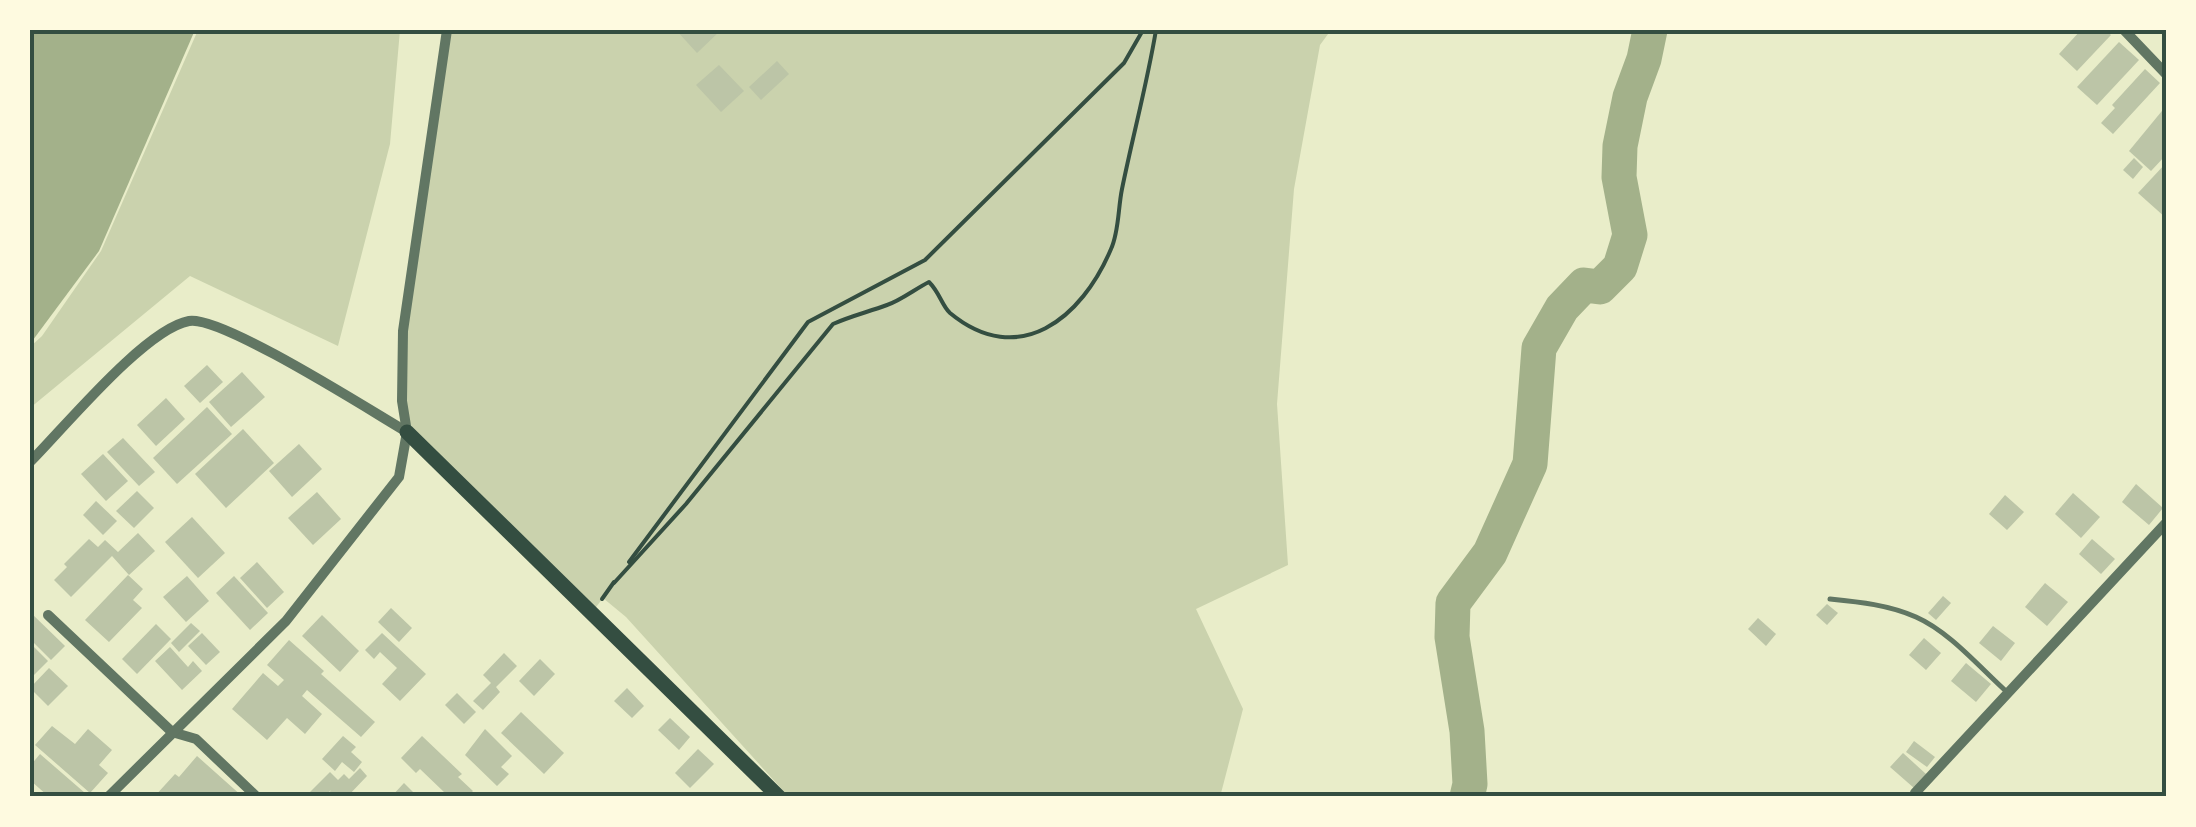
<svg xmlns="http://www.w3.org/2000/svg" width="2196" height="827" font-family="'PT Sans',sans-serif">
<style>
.green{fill:#cad2ad}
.water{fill:#a3b18a}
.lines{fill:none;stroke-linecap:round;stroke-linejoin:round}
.river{stroke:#a3b18a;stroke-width:35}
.building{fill:#bcc5a7}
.path{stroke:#344e41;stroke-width:4}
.service{stroke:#617663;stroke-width:5}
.minor{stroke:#617663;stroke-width:10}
.secondary{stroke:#344e41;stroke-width:15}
.neatline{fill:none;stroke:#344e41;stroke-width:4}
</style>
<rect width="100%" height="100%" fill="#e9edc9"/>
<g class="green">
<path d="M198,30h202l-10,114 -52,202 -148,-70 -160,132v-61l12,-11 59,-85z"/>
<path d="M447,30h884l-11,15 -26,144 -17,215 11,161 -92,44 47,100 -23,88h-431l-163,-180 -23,-19 -10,13 -186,-179 -4,-101z"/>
</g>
<path class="water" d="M30,30h165l-96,221 -69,93z"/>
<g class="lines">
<path class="river" d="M1467,797l3,-13 -3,-53 -15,-94 1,-34 37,-50 40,-89 9,-116 23,-40 22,-23 16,2 20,-20 10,-32 -11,-58 1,-31 10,-49 14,-38 6,-29"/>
</g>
<g class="building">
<path d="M676,30h45l-24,23z"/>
<path d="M2081,30h24l6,5 -34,36 -18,-17z"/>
<path d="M2119,42l20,18 -42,45 -20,-18z"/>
<path d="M777,61l12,13 -28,26 -12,-13z"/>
<path d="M719,65l25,26 -23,21 -25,-27z"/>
<path d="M2145,69l15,14 -47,51 -12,-11 14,-15 -3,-3z"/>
<path d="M2166,106v49l-15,16 -22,-20z"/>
<path d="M2134,158l9,9 -10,12 -10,-9z"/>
<path d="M2166,163v55l-28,-25z"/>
<path d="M207,365l16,17 -23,21 -16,-17z"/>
<path d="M242,372l23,25 -34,30 -22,-25z"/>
<path d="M166,398l19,21 -29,27 -19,-21z"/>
<path d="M207,407l25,27 -55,50 -24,-26z"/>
<path d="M243,429l31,34 -48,45 -31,-34z"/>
<path d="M123,438l32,34 -16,14 -32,-34z"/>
<path d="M299,444l23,25 -30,28 -23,-26z"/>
<path d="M103,454l25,27 -22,20 -25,-27z"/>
<path d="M2136,484l27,24 -14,17 -27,-23z"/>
<path d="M137,491l17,17 -20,20 -18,-17z"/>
<path d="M317,492l24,27 -28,26 -25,-27z"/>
<path d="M2073,493l27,24 -19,21 -26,-24z"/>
<path d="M2005,495l19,17 -17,18 -18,-16z"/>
<path d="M96,501l21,20 -14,14 -20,-20z"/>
<path d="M192,517l33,36 -27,25 -33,-36z"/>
<path d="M138,533l17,18 -26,24 -17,-19 -41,41 -17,-17 13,-13 -3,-3 25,-25 9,8 7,-7 13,12z"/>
<path d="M2092,539l23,20 -14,15 -22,-20z"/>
<path d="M257,562l27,30 -17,16 -27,-30z"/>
<path d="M128,575l15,14 -10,11 9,8 -33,34 -24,-22z"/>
<path d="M187,576l22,25 -23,21 -23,-25z"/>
<path d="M234,576l34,37 -18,17 -34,-37z"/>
<path d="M2045,583l23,19 -21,24 -22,-19z"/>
<path d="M1943,596l8,7 -15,17 -8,-7z"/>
<path d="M1827,604l11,9 -11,12 -11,-10z"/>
<path d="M391,608l21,20 -13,14 -21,-20z"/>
<path d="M30,612l35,34 -14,14 -21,-21z"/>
<path d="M322,615l37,36 -19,21 -38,-36z"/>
<path d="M1758,618l18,16 -10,12 -18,-17z"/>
<path d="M191,623l9,8 -21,21 -8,-9z"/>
<path d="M156,624l15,15 -34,35 -15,-15z"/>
<path d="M1993,626l22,17 -14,18 -22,-18z"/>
<path d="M202,633l18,19 -14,13 -18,-19z"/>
<path d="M382,633l44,41 -26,27 -18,-17 15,-16 -17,-16 -6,7 -9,-9z"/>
<path d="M1924,638l17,15 -15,17 -17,-15z"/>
<path d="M289,640l35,31 -3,3 54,48 -14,15 -54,-47 -5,6 20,18 -17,20 -18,-16 -20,22 -35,-31 31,-36 15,13 6,-6 -17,-15z"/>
<path d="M30,643l18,18 -18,18z"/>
<path d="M170,647l18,20 5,-6 9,10 -20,19 -27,-29z"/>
<path d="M504,653l13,13 -21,21 4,5 -17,18 -10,-9 18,-18 -8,-8z"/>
<path d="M540,659l15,15 -21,22 -15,-15z"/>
<path d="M1966,663l25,21 -15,18 -25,-21z"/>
<path d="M49,668l19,18 -20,20 -18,-18z"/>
<path d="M627,688l17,18 -12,12 -18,-17z"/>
<path d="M457,693l19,19 -12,12 -19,-19z"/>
<path d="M521,712l43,41 -20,21 -43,-41z"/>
<path d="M670,718l20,19 -11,13 -21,-20z"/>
<path d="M52,726l23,18 13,-15 24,21 -13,15 9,8 -18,20 -55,-48z"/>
<path d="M485,729l27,27 -11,11 8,7 -12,12 -32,-31z"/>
<path d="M343,736l13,11 -5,5 11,10 -8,10 -12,-10 -7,9 -13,-12z"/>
<path d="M422,736l40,38 -4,3 15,14 -6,6h-28l5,-5 -24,-23 -4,4 -15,-15z"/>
<path d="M1914,741l21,16 -8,10 -21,-15z"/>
<path d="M698,749l16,15 -24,24 -15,-15z"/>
<path d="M1903,753l23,21 -12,14 -24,-21z"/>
<path d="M40,754l45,39 -4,4h-32l-19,-17v-14z"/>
<path d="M197,756l46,41h-89l21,-23 4,3z"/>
<path d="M360,768l7,8 -20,21h-20l4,-7 -7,7h-9l-5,-5 20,-20 8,8 6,-6 5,5z"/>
<path d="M404,783l14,14h-27z"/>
</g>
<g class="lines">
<g class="path">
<path d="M629,562l179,-240 117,-62 199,-197 19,-33"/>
<path d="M614,583l72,-79 147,-180c18,-8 35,-12 54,-19 13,-4 28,-16 42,-23 11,11 13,24 21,31 69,57 132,5 161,-64 8,-17 7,-41 11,-60 11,-54 25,-105 34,-159"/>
<path d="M602,599l12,-17"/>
</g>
<path class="service" d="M1830,599c30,3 59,6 86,18 34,15 64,51 92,76"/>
<g class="minor">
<path d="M2124,30l42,44"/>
<path d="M30,462c34,-34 115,-133 159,-141 32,-6 182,90 218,111"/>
<path d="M48,615l124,117 24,7 61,58"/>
<path d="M108,797l178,-176 113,-144 8,-45 -5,-31 1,-70 44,-301"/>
<path d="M1915,797v-4l251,-270"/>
</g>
<path class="secondary" d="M407,432l372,365"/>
</g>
<rect width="2196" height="827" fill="none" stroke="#fefae0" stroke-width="65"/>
<rect x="32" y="32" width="2132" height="762" class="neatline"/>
</svg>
